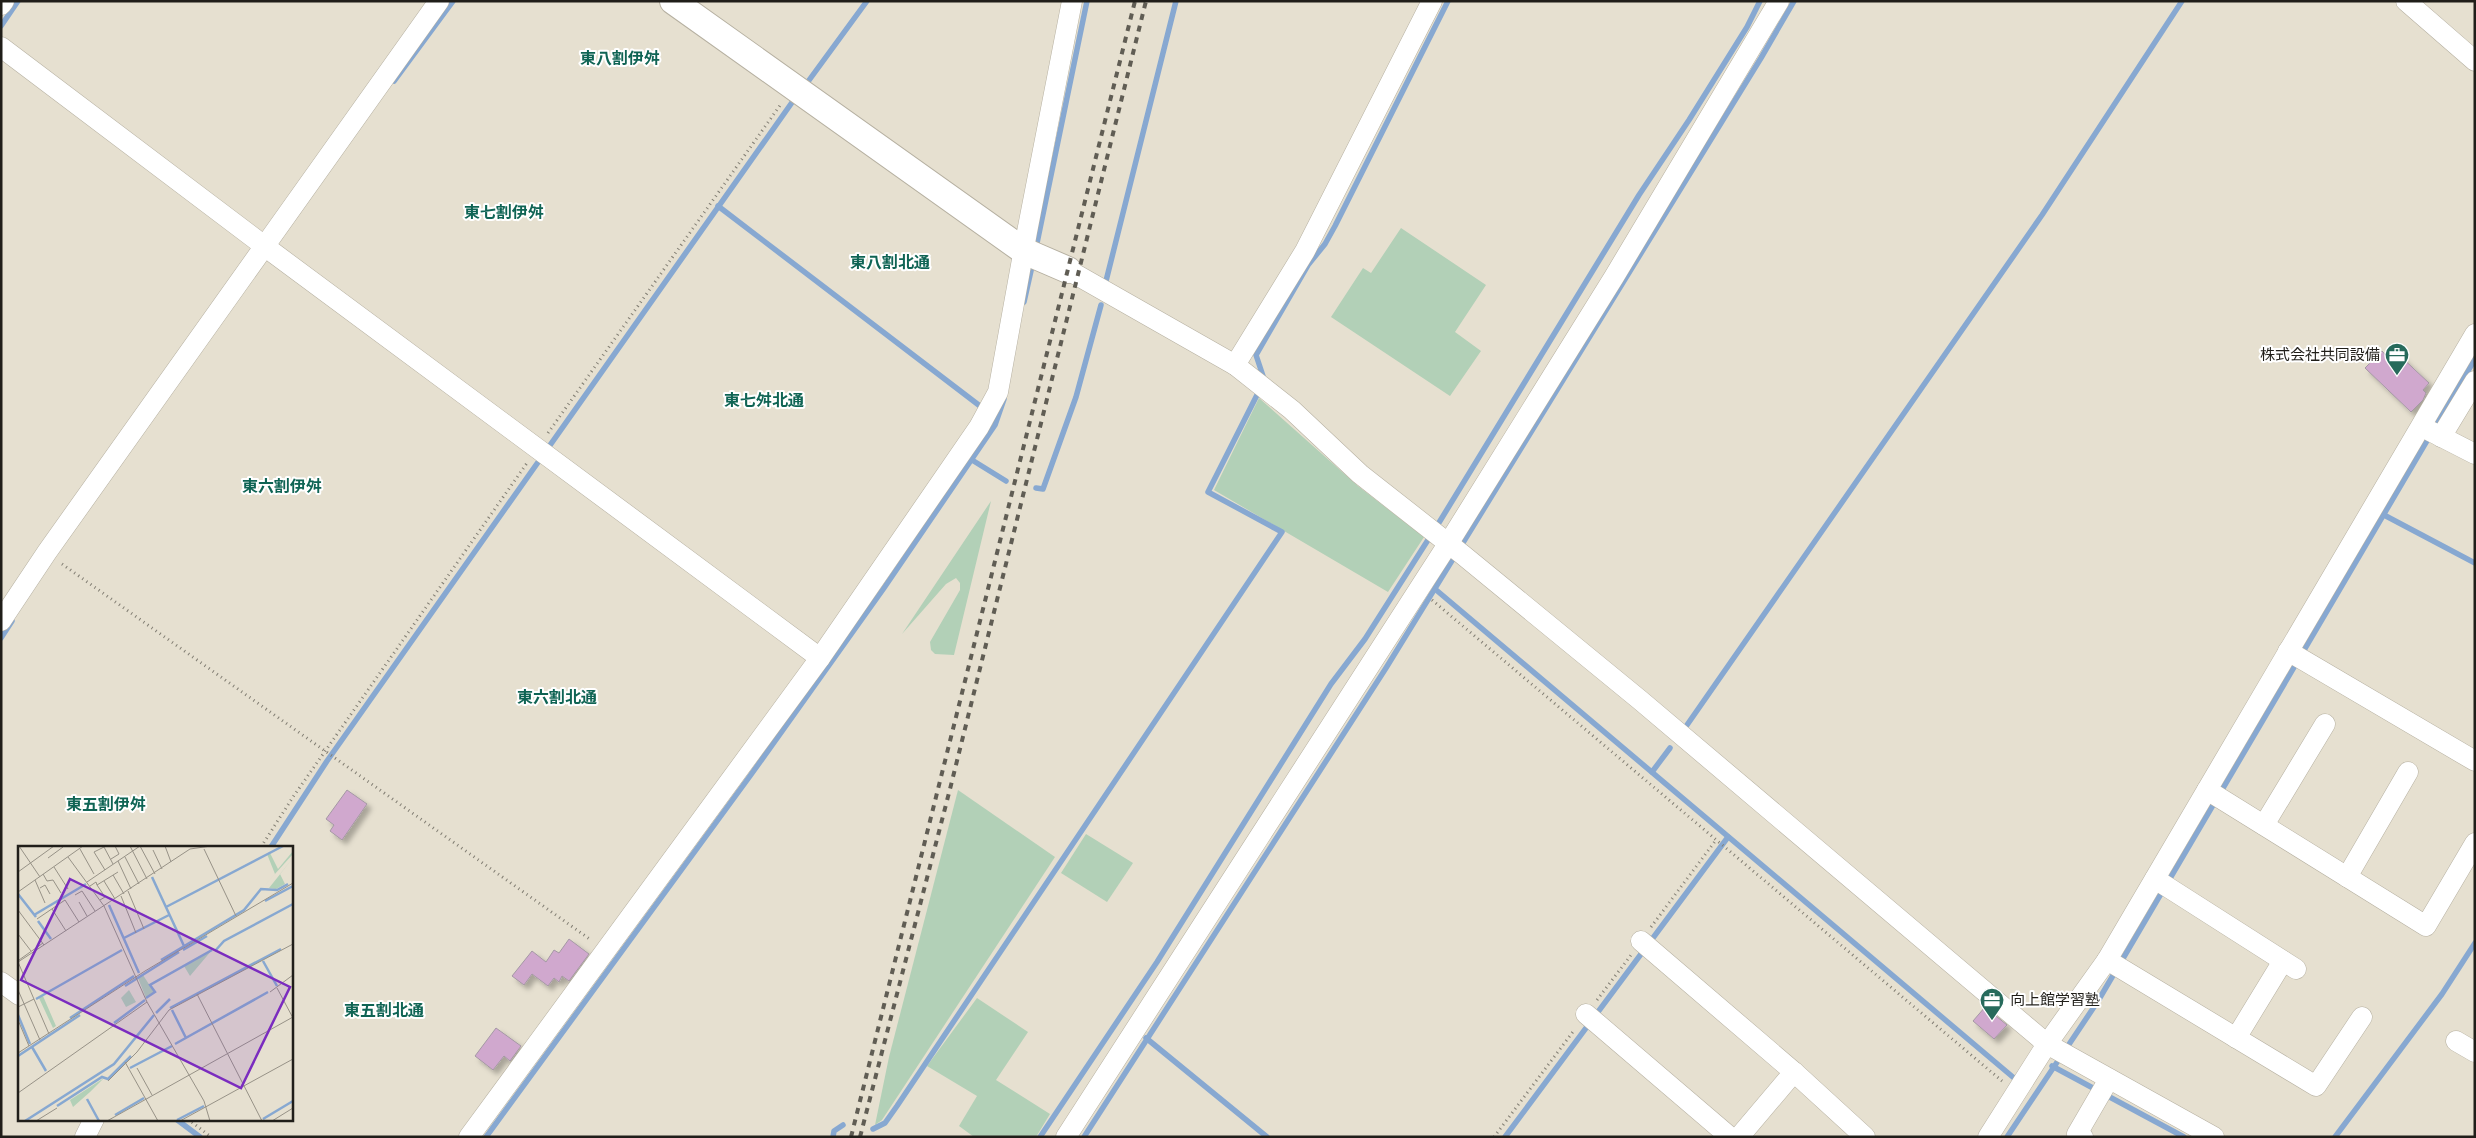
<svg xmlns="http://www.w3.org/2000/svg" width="2476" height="1138" font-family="'Source Sans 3','Noto Sans JP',sans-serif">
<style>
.green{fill:#b2d0b7}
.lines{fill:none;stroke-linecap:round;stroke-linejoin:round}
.stream{stroke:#87a8d1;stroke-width:5.5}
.building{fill:#d0a8ce;stroke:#a498a4;filter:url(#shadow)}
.minor-casing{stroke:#b6b0a1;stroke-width:21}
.tertiary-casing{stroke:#b6b0a1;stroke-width:28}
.path{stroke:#827e73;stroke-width:3;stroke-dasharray:1 4;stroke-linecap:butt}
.minor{stroke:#fff;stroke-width:20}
.tertiary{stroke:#fff;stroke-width:26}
.rail{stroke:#605d54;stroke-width:4;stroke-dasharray:6 6;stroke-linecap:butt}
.labels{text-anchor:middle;stroke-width:4;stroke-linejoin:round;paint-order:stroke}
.poi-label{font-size:15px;fill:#201e19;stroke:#fff;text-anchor:end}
.neighbourhood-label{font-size:16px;font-weight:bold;fill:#0f6454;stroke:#fff}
.inset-river{fill:none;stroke:#87a8d1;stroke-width:2.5}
.inset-road{fill:none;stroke:#979287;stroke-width:1}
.view{fill:#7b2cbf;fill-opacity:0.15;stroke:#7b2cbf;stroke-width:2.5}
.inset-edge{fill:none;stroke:#201e19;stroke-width:2.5}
</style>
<defs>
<filter id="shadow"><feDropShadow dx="4.5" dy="4.5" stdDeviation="2.5" flood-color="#0004"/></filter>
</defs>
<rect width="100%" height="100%" fill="#e6e0d0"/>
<g class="green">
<path d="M1401,228l85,57 -31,47 26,19 -31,45 -119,-79 32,-49 8,5z"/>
<path d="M1259,398l99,88 66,51 -36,55 -174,-102z"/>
<path d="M991,501l-37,154 -19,-1 -4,-4 -1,-8 30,-52v-7l-4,-5 -10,6 -44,50z"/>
<path d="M958,790l97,67 -173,263 -7,5 14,-68z"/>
<path d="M1086,834l47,29 -26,39 -46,-29z"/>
<path d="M977,998l51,34 -32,48 54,34 -14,23h-62l-15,-11 18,-30 -50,-30z"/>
</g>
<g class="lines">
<g class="stream">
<path d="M1,26l17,-25"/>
<path d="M394,81l59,-80"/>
<path d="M807,83l60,-82"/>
<path d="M718,206l262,200"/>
<path d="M1036,248l51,-247"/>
<path d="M1106,281l70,-280"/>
<path d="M1024,302l9,-40"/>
<path d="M1263,376l-7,-21 52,-90 17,-21 10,-18 113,-225"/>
<path d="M972,460l34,21"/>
<path d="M1036,488l7,1 33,-92 25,-92"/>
<path d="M2384,515l91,48"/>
<path d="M1435,589l579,489"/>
<path d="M1,638l11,-17"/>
<path d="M1687,725l355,-510 140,-214"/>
<path d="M1652,772l18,-24"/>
<path d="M271,847l56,-86 466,-660"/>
<path d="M1146,1038l121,99"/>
<path d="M2052,1066l132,71"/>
<path d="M176,1119l24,18"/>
<path d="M873,1129l12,-6 12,-17 385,-574 -74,-40 49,-97"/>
<path d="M486,1137l264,-361 134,-188 111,-163 9,-26"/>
<path d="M833,1137l1,-6 9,-6"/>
<path d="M1040,1137l117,-175 174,-278 34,-45 75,-118 199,-326 50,-75 58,-93 13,-26"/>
<path d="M1084,1137l302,-469 375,-610 33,-57"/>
<path d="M1505,1137l223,-300"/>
<path d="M2007,1137l91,-136 377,-642"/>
<path d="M2335,1137l107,-143 33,-51"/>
</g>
</g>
<g class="building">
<path d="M2382,351l8,9 7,-7 32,30 -6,7 3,3 -3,7 -12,12 -46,-44z"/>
<path d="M347,790l20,14 -25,36 -12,-9 4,-6 -8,-6z"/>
<path d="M569,939l20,15 -20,27 -7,-5 -3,6 -5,-4 -6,8 -16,-12 -8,11 -12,-9 20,-25 14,11 8,-12 5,3z"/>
<path d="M1985,1007l22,18 -13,14 -21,-18z"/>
<path d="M496,1028l25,18 -11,15 -6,-5 -11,14 -18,-14z"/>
</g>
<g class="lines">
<defs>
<g id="minor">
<path d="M2406,1l69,60"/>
<path d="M1,5l3,-4"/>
<path d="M1,47l274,207 545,404"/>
<path d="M1068,270l167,95 57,45 68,64 103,81 177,145 407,344 167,93"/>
<path d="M1235,365l70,-114 127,-250"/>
<path d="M2430,431l45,23"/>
<path d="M2441,437l34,-56"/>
<path d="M1,621l46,-69 392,-551"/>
<path d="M2288,651l187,110"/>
<path d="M2207,790l219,136 49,-83"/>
<path d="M2264,825l61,-101"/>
<path d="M2347,877l61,-105"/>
<path d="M2155,879l141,90"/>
<path d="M1641,941l153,131 71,65"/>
<path d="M2107,960l209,126 46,-69"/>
<path d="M1,982l18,13"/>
<path d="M1586,1014l144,123"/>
<path d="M2236,1038l47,-77"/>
<path d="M2456,1041l19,11"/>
<path d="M85,1137l9,-18"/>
<path d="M469,1137l351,-479 159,-231 19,-35 29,-160 45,-231"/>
<path d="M1066,1137l382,-593 166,-267 165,-276"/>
<path d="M1739,1137l55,-65"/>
<path d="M1988,1137l59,-93 60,-84 368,-626"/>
<path d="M2083,1137l-6,-3 32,-55"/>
</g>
<path id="tertiary" d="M673,1l351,250 44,19"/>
</defs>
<use href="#minor" class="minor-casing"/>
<use href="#tertiary" class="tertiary-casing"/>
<g class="path">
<path d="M548,433l233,-329"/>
<path d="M62,564l529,376"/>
<path d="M1432,600l570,481"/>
<path d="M261,847l32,-50 234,-334"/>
<path d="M1651,927l65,-87"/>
<path d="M1597,1000l34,-45"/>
<path d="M188,1119l23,18"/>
<path d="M1494,1137l81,-108"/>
</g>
<use href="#minor" class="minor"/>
<use href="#tertiary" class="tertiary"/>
<g class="rail">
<path d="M851,1137l284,-1136"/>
<path d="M860,1137l90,-348 196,-788"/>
</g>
</g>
<defs>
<symbol id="office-pin" viewBox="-11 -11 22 30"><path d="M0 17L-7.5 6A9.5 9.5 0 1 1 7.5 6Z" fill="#276b5c" stroke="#fff"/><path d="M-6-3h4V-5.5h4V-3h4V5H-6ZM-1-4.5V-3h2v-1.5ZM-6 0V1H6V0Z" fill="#fff"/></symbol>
</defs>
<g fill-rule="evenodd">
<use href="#office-pin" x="2383" y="341" width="28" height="38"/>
<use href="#office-pin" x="1978" y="986" width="28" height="38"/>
</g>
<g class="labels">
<g class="poi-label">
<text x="2380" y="360">株式会社共同設備</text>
<text x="2010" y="1005" text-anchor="start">向上館学習塾</text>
</g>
<g class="neighbourhood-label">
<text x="620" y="64">東八割伊舛</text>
<text x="504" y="218">東七割伊舛</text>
<text x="890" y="268">東八割北通</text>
<text x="764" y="406">東七舛北通</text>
<text x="282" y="492">東六割伊舛</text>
<text x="557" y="703">東六割北通</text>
<text x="106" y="810">東五割伊舛</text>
<text x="384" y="1016">東五割北通</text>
</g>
</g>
<g transform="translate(18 846)">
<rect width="275" height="275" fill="#e6e0d0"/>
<path d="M275,5v3l-28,31 10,-11 -8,-20 3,-1 8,16zM275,12l-13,16 5,10 -9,5 -7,-1zM193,104h1l-22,26 -6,-10zM125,129l11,17 -8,6 -8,-20zM111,144l7,12 -10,5 -5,-9zM25,150l13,30 -3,2 -14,-30zM86,232l-14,14 -17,15 -3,-7z" fill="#b2d0b7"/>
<path class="inset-river" d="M134,31l32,69M0,48l18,23M247,55l28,-15M91,59l30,68M148,61l117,-61M16,69l52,-31M20,75l13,18M106,92l45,-23M165,104l24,-14M197,105l9,-10 69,-37M143,114l83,-50 17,-21 16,1 11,-6M245,115l14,25M107,140l54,-34M128,152l9,-6 -5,-7 62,-35M18,153l86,-49M152,162l111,-59M154,164l14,28M138,167l14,-14M0,169l12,29M52,172l64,-42M96,177l31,-23M157,198l93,-52M14,201l14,24M0,210l62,-41M112,222l42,-22M69,253l12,22M39,260l45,-29 6,2 23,-23M97,269l29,-17M245,273l30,-18M159,274l27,-14M7,275l89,-57 40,-49"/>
<path class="inset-road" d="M1,0l21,31M112,0l17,33M122,0l15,28M147,0l6,16M86,1l-10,5 11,18M86,1l9,17M62,3l14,25M186,3l32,67M135,4l9,19M50,11l36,49 43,96 57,99 6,20M107,11l14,27M30,12l15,-11M93,13l8,-5 -4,-8M100,15l13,28M36,21l14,22M0,26l36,-26M25,28l4,7 6,-1 8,13M95,29l11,19M17,34l10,23M86,35l11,18M69,36l53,-36M79,39l21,-13M72,40l6,-4 1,3 8,12 -5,3M22,42l5,-3 5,9M110,45l16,38M0,46l65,-46M57,49l7,-4 13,20M103,50l15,37M61,56l8,14M34,63l14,22M0,64l26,35M19,73l28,-19 14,22M0,88l13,17M1,114l24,-17M0,116l172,-113 21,-3M0,116l31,72M259,142l16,30M0,144l22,50M252,146l23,-17M179,148l65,127M0,161l16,-8M0,174l11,26M0,207l127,-82 148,-88M107,216l33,59M119,222l15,27M90,235l29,-29 32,-42 124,-66M0,247l129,-91M18,275l21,-13M89,275l186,-104M162,275l113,-62M254,275l21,-13"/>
<path class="view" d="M52,33l220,108 -49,101 -220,-108z"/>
<rect width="275" height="275" class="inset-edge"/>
</g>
<rect width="2476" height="1138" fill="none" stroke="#201e19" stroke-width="5"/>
</svg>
